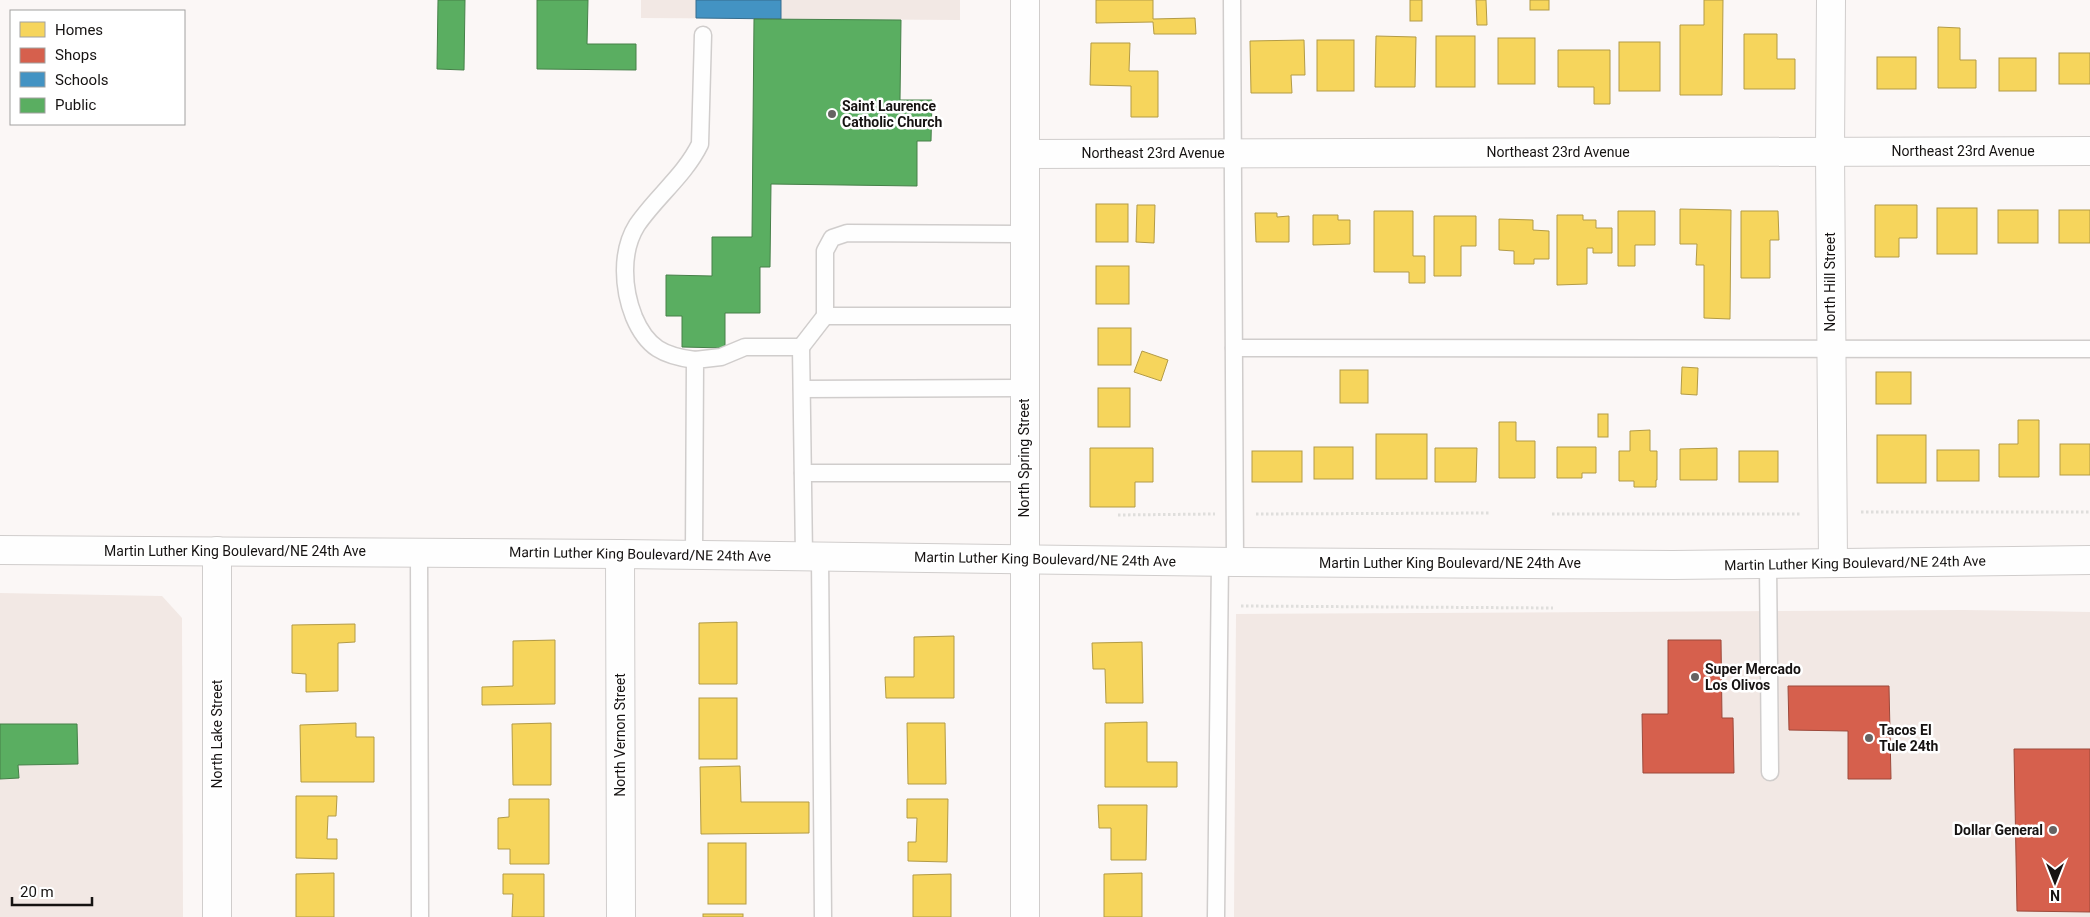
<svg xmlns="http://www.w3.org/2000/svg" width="2090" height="917" font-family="Roboto,sans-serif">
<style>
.built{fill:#f2e8e4}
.homes{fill:#f6d55c;stroke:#b39b46}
.shops{fill:#d6604d;stroke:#9c493b}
.schools{fill:#4393c3;stroke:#366d8e}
.public{fill:#5aae61;stroke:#468049}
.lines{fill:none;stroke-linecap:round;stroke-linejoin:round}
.service-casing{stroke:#d0cdcc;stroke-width:19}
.minor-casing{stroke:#d0cdcc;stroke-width:30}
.tertiary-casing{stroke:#d0cdcc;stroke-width:30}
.secondary-casing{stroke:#d0cdcc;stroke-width:30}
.path{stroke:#dfdedc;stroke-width:3;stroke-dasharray:2.5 2.5;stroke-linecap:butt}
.service{stroke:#fefefe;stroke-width:16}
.minor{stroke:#fefefe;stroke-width:28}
.tertiary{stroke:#fefefe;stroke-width:28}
.secondary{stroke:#fefefe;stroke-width:28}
.poi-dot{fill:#666362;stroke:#fff;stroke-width:2}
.labels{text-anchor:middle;stroke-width:5;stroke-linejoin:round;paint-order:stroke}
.poi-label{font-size:14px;font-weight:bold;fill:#161312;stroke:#fff;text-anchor:start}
.street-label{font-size:14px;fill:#161312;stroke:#fff}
</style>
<rect width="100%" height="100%" fill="#fbf7f6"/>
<g class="built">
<path d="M641,0h319v20l-319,-2z"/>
<path d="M0,593l162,3 20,22 1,299h-183z"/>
<path d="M1963,610l127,2v305h-856l2,-303z"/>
</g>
<g class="homes">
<path d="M1096,0h57v19l42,-1 1,16h-42l-1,-12 -57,1z"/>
<rect x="1410" y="0" width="12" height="21"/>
<path d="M1476,0h10l1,25h-10z"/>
<rect x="1530" y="0" width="19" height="10"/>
<path d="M1704,0h19l-1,95h-42v-70h24z"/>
<path d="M1938,27l22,1v32h16v28h-38z"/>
<path d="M1744,34h33v25h18v30h-51z"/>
<path d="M1376,36l40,1 -1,50h-40z"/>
<rect x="1436" y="36" width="39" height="51"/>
<rect x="1498" y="38" width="37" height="46"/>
<path d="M1304,40l1,35h-14l1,18h-41l-1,-52z"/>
<rect x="1317" y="40" width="37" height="51"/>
<rect x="1619" y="42" width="41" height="49"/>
<path d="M1091,43h39l-1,28h29v46h-27v-31l-41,-1z"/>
<path d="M1558,50h52v54h-16v-17h-36z"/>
<rect x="2059" y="53" width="31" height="31"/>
<rect x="1877" y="57" width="39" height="32"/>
<rect x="1999" y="58" width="37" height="33"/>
<rect x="1096" y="204" width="32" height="38"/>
<path d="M1137,205h18l-1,38 -18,-1z"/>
<path d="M1875,205h42v33h-18v19h-24z"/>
<rect x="1937" y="208" width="40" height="46"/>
<path d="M1680,209l51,1 -1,109 -26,-1v-53h-8l1,-21h-17z"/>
<rect x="1998" y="210" width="40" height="33"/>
<rect x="2059" y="210" width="31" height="33"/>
<path d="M1374,211h39v45h12v27h-16v-11h-35z"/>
<path d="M1618,211h37v34h-20v21h-17z"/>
<path d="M1741,211h37l1,29h-9v38h-29z"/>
<path d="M1255,213h22v4l12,-1v26h-33z"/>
<path d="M1313,215h25v5h12v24l-37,1z"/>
<path d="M1557,215h26v5h13v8h16v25h-19v-5h-6v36l-30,1z"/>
<path d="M1434,216h42v30h-15v30h-27z"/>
<path d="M1499,219l34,1v10l16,1v28h-15v5h-20v-13l-15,-1z"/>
<rect x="1096" y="266" width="33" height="38"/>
<rect x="1098" y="328" width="33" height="37"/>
<path d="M1142,351l26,9 -7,21 -27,-9z"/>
<path d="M1682,367l16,1 -1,27 -16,-1z"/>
<rect x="1340" y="370" width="28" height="33"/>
<rect x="1876" y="372" width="35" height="32"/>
<rect x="1098" y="388" width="32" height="39"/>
<rect x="1598" y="414" width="10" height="23"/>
<path d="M2018,420h21v57h-40v-33h19z"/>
<path d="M1499,422h17v19h19v37h-36z"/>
<path d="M1650,430v21h7v29h-1v7h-22v-6h-15v-30h11v-20z"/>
<rect x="1376" y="434" width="51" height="45"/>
<rect x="1877" y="435" width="49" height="48"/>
<rect x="2060" y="444" width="30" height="31"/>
<rect x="1314" y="447" width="39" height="32"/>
<path d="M1557,447h39v26h-14v5h-25z"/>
<path d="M1090,448h63v34h-18v25h-45z"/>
<path d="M1435,448h42l-1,34h-41z"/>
<path d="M1717,448v32h-37v-31z"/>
<rect x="1937" y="450" width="42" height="31"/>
<rect x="1252" y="451" width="50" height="31"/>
<rect x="1739" y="451" width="39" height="31"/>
<path d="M737,622v62h-38v-61z"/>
<path d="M355,624v18l-17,1v48l-32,1v-18l-14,-1v-48z"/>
<path d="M954,636v62h-68l-1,-21h29v-40z"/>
<path d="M555,640v64l-73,1v-18l31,-1v-45z"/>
<path d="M1142,642l1,61h-37l-1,-34h-12l-1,-26z"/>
<rect x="699" y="698" width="38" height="61"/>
<path d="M1147,722v40h30v25h-72v-64z"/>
<path d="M356,723v14h18v45h-73l-1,-57z"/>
<path d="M551,723v62h-38l-1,-61z"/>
<path d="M907,723h38l1,61h-38z"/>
<path d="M740,766l1,36h68v31l-108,1 -1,-67z"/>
<path d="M296,796h41l-1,20h-8l-1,23h10v20l-41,-1z"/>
<path d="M509,799h40v65h-39v-15h-12v-31l11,-1z"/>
<path d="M907,799h41l-1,63 -39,-1v-19h8l1,-24h-10z"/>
<path d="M1098,805h49l-1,55h-35v-32h-12z"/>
<rect x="708" y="843" width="38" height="61"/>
<path d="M334,873v44h-38v-43z"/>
<path d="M1142,873v44h-38v-43z"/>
<path d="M503,874h41v43h-32l1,-23h-10z"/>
<path d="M951,874v43h-38v-42z"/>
<rect x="703" y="914" width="40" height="3"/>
</g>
<g class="shops">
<path d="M1668,640h53l1,78h11l1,55h-91l-1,-59h26z"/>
<path d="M1788,686h101l2,93h-43v-48l-59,-1z"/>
<path d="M2014,749h76v163l-73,-1z"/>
</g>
<path class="schools" d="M696,0h85v19l-85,-1z"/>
<g class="public">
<path d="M438,0h27l-1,70 -27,-1z"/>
<path d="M537,0h51l-1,44h49v26l-99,-1z"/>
<path d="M754,19l147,1 -1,80h32l-1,41h-14v45l-146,-2 -1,83h-10v46h-35v35l-43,-1v-31h-16v-41l46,1v-39h40z"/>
<path d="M0,724h77l1,40 -60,1 1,13 -19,1z"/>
</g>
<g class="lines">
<defs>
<g id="service">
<path d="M1232,0l3,562"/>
<path d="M1025,316h-200v-65l7,-13 15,-5 178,1"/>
<path d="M801,347l24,-31"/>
<path d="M1234,348l856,1"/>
<path d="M695,360c-31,-4 -48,-12 -61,-43 -11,-28 -14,-65 3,-92 19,-28 48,-50 63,-81l3,-109"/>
<path d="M802,389l222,-1"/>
<path d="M803,473h221"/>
<path d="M419,552l1,365"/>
<path d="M694,555l1,-195 26,-3 24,-10h56l3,209"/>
<path d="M820,556l3,361"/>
<path d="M1768,563l2,209"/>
<path d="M1216,917l4,-356"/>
</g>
<g id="minor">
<path d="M1831,0l-1,151 3,412"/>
<path d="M1025,154l1065,-3"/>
<path d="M217,551v366"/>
</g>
<g id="tertiary">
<path d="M620,554l1,363"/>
<path d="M1025,917v-917"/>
</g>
<path id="secondary" d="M0,550l620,4 615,8 438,3 417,-5"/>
</defs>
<use href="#service" class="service-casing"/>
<use href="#minor" class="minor-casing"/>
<use href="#tertiary" class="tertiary-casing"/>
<use href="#secondary" class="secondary-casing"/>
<g class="path">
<path d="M1861,512h229"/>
<path d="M1256,514l233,-1"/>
<path d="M1552,514h250"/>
<path d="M1118,515l97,-1"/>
<path d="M1241,606l312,2"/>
</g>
<use href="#service" class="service"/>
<use href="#minor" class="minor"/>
<use href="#tertiary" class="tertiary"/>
<use href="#secondary" class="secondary"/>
</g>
<g class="poi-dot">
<circle cx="832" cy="114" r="5"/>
<circle cx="1695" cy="677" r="5"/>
<circle cx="1869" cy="738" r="5"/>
<circle cx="2053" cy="830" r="5"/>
</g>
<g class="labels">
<g class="poi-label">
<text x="842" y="111">Saint Laurence<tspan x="842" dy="16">Catholic Church</tspan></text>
<text x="1705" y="674">Super Mercado<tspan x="1705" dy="16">Los Olivos</tspan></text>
<text x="1879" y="735">Tacos El<tspan x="1879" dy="16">Tule 24th</tspan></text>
<text x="2043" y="835" text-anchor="end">Dollar General</text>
</g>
<g class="street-label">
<text x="1963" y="156">Northeast 23rd Avenue</text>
<text x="1558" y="157">Northeast 23rd Avenue</text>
<text x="1153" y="158">Northeast 23rd Avenue</text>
<text transform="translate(1830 282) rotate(-90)" y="5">North Hill Street</text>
<text transform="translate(1024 458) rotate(-90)" y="5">North Spring Street</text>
<text x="235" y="556">Martin Luther King Boulevard/NE 24th Ave</text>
<text transform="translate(640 554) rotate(1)" y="5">Martin Luther King Boulevard/NE 24th Ave</text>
<text transform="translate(1045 559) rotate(1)" y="5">Martin Luther King Boulevard/NE 24th Ave</text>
<text x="1450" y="568">Martin Luther King Boulevard/NE 24th Ave</text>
<text transform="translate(1855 563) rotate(-1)" y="5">Martin Luther King Boulevard/NE 24th Ave</text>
<text transform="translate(217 734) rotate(-90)" y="5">North Lake Street</text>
<text transform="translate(620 735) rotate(-90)" y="5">North Vernon Street</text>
</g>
</g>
<rect x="10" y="10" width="175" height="115" fill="#ffffff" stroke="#a2a1a0"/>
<rect x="20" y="22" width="25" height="15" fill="#f6d55c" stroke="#a2a1a0"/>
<text x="55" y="35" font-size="15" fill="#161312">Homes</text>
<rect x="20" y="48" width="25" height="15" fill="#d6604d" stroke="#a2a1a0"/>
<text x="55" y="60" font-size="15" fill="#161312">Shops</text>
<rect x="20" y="72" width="25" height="15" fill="#4393c3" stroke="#a2a1a0"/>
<text x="55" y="85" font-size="15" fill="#161312">Schools</text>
<rect x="20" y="98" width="25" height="15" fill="#5aae61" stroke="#a2a1a0"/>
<text x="55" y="110" font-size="15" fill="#161312">Public</text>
<g transform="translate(2055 882) rotate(180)" stroke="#ffffff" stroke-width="4" paint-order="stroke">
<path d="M0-4L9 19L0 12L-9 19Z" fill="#161312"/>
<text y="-8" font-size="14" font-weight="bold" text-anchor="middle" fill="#161312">N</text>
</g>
<path d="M12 897v8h80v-8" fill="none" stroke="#161312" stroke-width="2.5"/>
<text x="20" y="897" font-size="15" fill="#161312" stroke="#ffffff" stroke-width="4" paint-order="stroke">20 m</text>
</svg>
